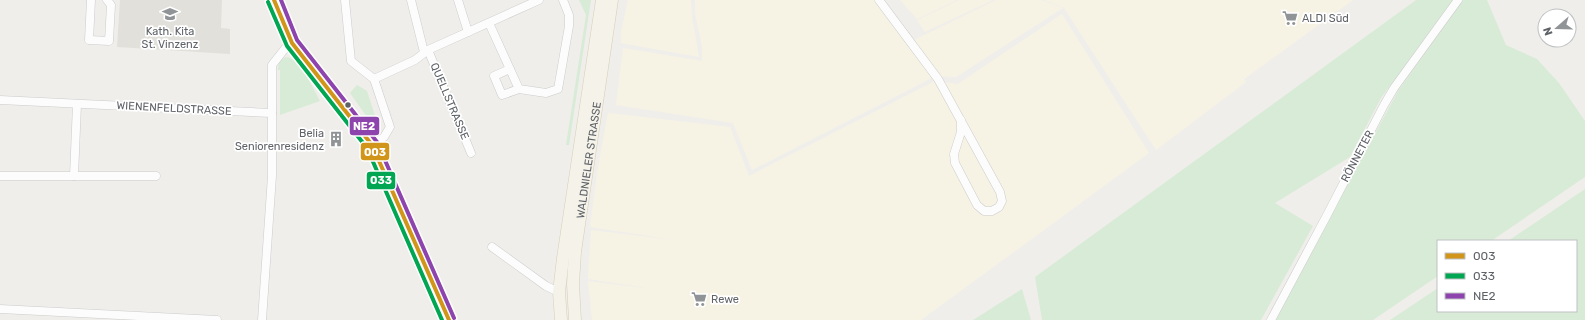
<svg xmlns="http://www.w3.org/2000/svg" width="1585" height="320" font-family="Rubik,sans-serif">
<style>
.commercial{fill:#f7f3e4}
.education{fill:#e2e0da}
.green{fill:#d8ebd6}
.lines{fill:none;stroke-linecap:round;stroke-linejoin:round}
.minor-casing{stroke:#cbcccc;stroke-width:9}
.secondary-casing{stroke:#cacacb;stroke-width:12}
.primary-casing{stroke:#d7ceb8;stroke-width:13}
.minor{stroke:#fdfcfc;stroke-width:8}
.secondary{stroke:#fdfcfc;stroke-width:11}
.primary{stroke:#f4f2e9;stroke-width:12}
.bus-1-casing{stroke:#fff;stroke-width:7}
.bus-2-casing{stroke:#fff;stroke-width:7}
.bus-3-casing{stroke:#fff;stroke-width:7}
.bus-1{stroke:#d1951a;stroke-width:4}
.bus-2{stroke:#00a651;stroke-width:4}
.bus-3{stroke:#8e44ad;stroke-width:4}
.bus-dot{fill:#5f6368;stroke:#fff;stroke-width:1.5}
.labels{text-anchor:middle;stroke-width:3.5;stroke-linejoin:round;paint-order:stroke}
.poi-label{font-size:11px;fill:#5f6368;stroke:#fff;text-anchor:start}
.street-label{font-size:11px;fill:#5f6368;stroke:#fff}
.line-badge{stroke:#fff;stroke-width:1.5}
.badge-label{font-size:11px;text-anchor:middle;font-weight:bold;fill:#fff}
</style>
<rect width="100%" height="100%" fill="#efeeea"/>
<g class="commercial">
<path d="M628,0h63l1,16 7,41 -78,-14v-11z"/>
<path d="M695,0h184l33,41 84,-41h45l22,8 -107,69 -21,-1 -9,5 -174,89 -19,-47 -117,-18 7,-57 79,13v-14l-7,-34z"/>
<path d="M900,0h57l-40,19z"/>
<path d="M959,0h34l-68,32 -8,-12z"/>
<path d="M1044,0h309l-109,79 2,3 -90,68 -92,-142z"/>
<path d="M1062,14l87,139 -228,167h-329l-4,-39 71,9 5,-2 -5,2 -71,-11 3,-49 84,10 -85,-13 8,-60 10,-54 122,14 19,49 186,-95 23,3z"/>
</g>
<path class="education" d="M120,0h102l-1,28 9,1v25l-113,-7z"/>
<g class="green">
<path d="M579,0h12l-22,145h-3l20,-130z"/>
<path d="M1416,0h37l-72,98 -31,59 -75,46 38,23 -52,94h-219l-7,-43z"/>
<path d="M1463,0h24l19,45 31,14 22,24 26,38v56l-94,64h-53v35l-65,44h-99l124,-229z"/>
<path d="M287,57c13,2 27,33 33,44l-40,14v-45h-2c0,-7 2,-11 9,-13z"/>
<path d="M357,85l10,6 10,31 -4,3 -1,-1 -22,-31z"/>
<path d="M1585,189v131h-195l48,-32v23h138v-70h-68z"/>
<path d="M1022,289l9,31h-58z"/>
</g>
<g class="lines">
<defs>
<g id="minor">
<path d="M91,0l-2,40 20,1 2,-36 -4,-5"/>
<path d="M345,0l6,61 23,18 16,48 -6,10 -12,8"/>
<path d="M411,0l13,52"/>
<path d="M458,0l10,32"/>
<path d="M879,0l59,79 62,113 2,9 -3,6 -7,4h-8l-7,-6 -22,-42 -1,-9 7,-22v-12"/>
<path d="M489,23l30,66 27,4 12,-4 11,-63v-11l-6,-15"/>
<path d="M428,50l43,103"/>
<path d="M510,69l-16,7 8,19 17,-6"/>
<path d="M374,79l41,-19 13,-10 111,-50"/>
<path d="M0,100l272,13"/>
<path d="M0,176h156"/>
<path d="M74,176l3,-72"/>
<path d="M492,247l54,39 13,6"/>
<path d="M0,309l217,11"/>
<path d="M262,320l10,-144v-111l15,-19 5,-3"/>
<path d="M1271,320l55,-103 58,-112 10,-17 64,-88"/>
</g>
<path id="secondary" d="M274,0l18,43 80,102 77,175"/>
<g id="primary">
<path d="M561,320l-2,-28 4,-34 39,-258"/>
<path id="s1" d="M575,320l-2,-36 2,-32 37,-252"/>
</g>
</defs>
<use href="#minor" class="minor-casing"/>
<use href="#secondary" class="secondary-casing"/>
<use href="#primary" class="primary-casing"/>
<use href="#minor" class="minor"/>
<use href="#secondary" class="secondary"/>
<use href="#primary" class="primary"/>
<defs>
<path id="bus-1" d="M274,0l18,43 80,102 77,175"/>
<path id="bus-2" d="M268,2l19,44 80,102 75,172"/>
<path id="bus-3" d="M281,0l16,40 80,102 77,176"/>
</defs>
<use href="#bus-1" class="bus-1-casing"/>
<use href="#bus-2" class="bus-2-casing"/>
<use href="#bus-3" class="bus-3-casing"/>
<use href="#bus-1" class="bus-1"/>
<use href="#bus-2" class="bus-2"/>
<use href="#bus-3" class="bus-3"/>
</g>
<defs>
<symbol id="school-bare" viewBox="-9 -9 18 18"><path d="M0-5L7-2L0 1L-7-2ZM-4 1L0 2.5L4 1V4Q0 6-4 4Z" fill="#919496" stroke="#fff" stroke-width="2.5" paint-order="stroke"/></symbol>
<symbol id="supermarket-bare" viewBox="-9 -9 18 18"><path d="M-6-5.5h2.5l.6 2H6L4.5 2H-2.5L-4.4-4H-6ZM-1.5 3.2a1.3 1.3 0 1 0 .1 0ZM3 3.2a1.3 1.3 0 1 0 .1 0Z" fill="#919496" stroke="#fff" stroke-width="2.5" paint-order="stroke"/></symbol>
<symbol id="building-bare" viewBox="-9 -9 18 18"><path d="M-4-6H4V6H1V3H-1V6H-4ZM-2.5-4.3h1.7v1.8h-1.7ZM.8-4.3h1.7v1.8H.8ZM-2.5-1h1.7V.8h-1.7ZM.8-1h1.7V.8H.8Z" fill="#919496" stroke="#fff" stroke-width="2.5" paint-order="stroke"/></symbol>
</defs>
<g fill-rule="evenodd">
<use href="#school-bare" x="159" y="3" width="22" height="22"/>
<use href="#supermarket-bare" x="1279" y="7" width="22" height="22"/>
<use href="#building-bare" x="325" y="128" width="22" height="22"/>
<use href="#supermarket-bare" x="688" y="288" width="22" height="22"/>
</g>
<circle class="bus-dot" cx="348" cy="105" r="3.5"/>
<g class="labels">
<g class="poi-label">
<text x="1302" y="22">ALDI Süd</text>
<text x="170" y="35" text-anchor="middle">Kath. Kita<tspan x="170" dy="13">St. Vinzenz</tspan></text>
<text x="324" y="137" text-anchor="end">Belia<tspan x="324" dy="13">Seniorenresidenz</tspan></text>
<text x="711" y="303">Rewe</text>
</g>
<g class="street-label">
<text transform="translate(450 101) rotate(67)" y="4">QUELLSTRASSE</text>
<text transform="translate(174 108) rotate(3)" y="4">WIENENFELDSTRASSE</text>
<text transform="translate(1357 156) rotate(-62)" y="4">RÖNNETER</text>
<text dy="4" stroke="none"><textPath href="#s1" startOffset="161">WALDNIELER STRASSE</textPath></text>
</g>
</g>
<g class="line-badge">
<rect x="349" y="116" width="31" height="20" rx="4" fill="#8e44ad"/>
<rect x="360" y="142" width="30" height="19" rx="4" fill="#d1951a"/>
<rect x="366" y="171" width="30" height="19" rx="4" fill="#00a651"/>
</g>
<g class="badge-label">
<text x="364" y="130">NE2</text>
<text x="375" y="156">003</text>
<text x="381" y="184">033</text>
</g>
<rect x="1437" y="240" width="140" height="72" fill="#ffffff" stroke="#bfc1c3"/>
<rect x="1445" y="253" width="20" height="6" fill="#d1951a" stroke="#bfc1c3"/>
<text x="1473" y="260" font-size="12" fill="#5f6368">003</text>
<rect x="1445" y="273" width="20" height="6" fill="#00a651" stroke="#bfc1c3"/>
<text x="1473" y="280" font-size="12" fill="#5f6368">033</text>
<rect x="1445" y="293" width="20" height="6" fill="#8e44ad" stroke="#bfc1c3"/>
<text x="1473" y="300" font-size="12" fill="#5f6368">NE2</text>
<g transform="translate(1557 28) rotate(250)"><circle r="19" fill="#ffffff" stroke="#bfc1c3"/>
<path d="M0-3L7 15L0 10L-7 15Z" fill="#919496"/>
<text y="-6" font-size="11" font-weight="bold" text-anchor="middle" fill="#5f6368">N</text>
</g>
</svg>
